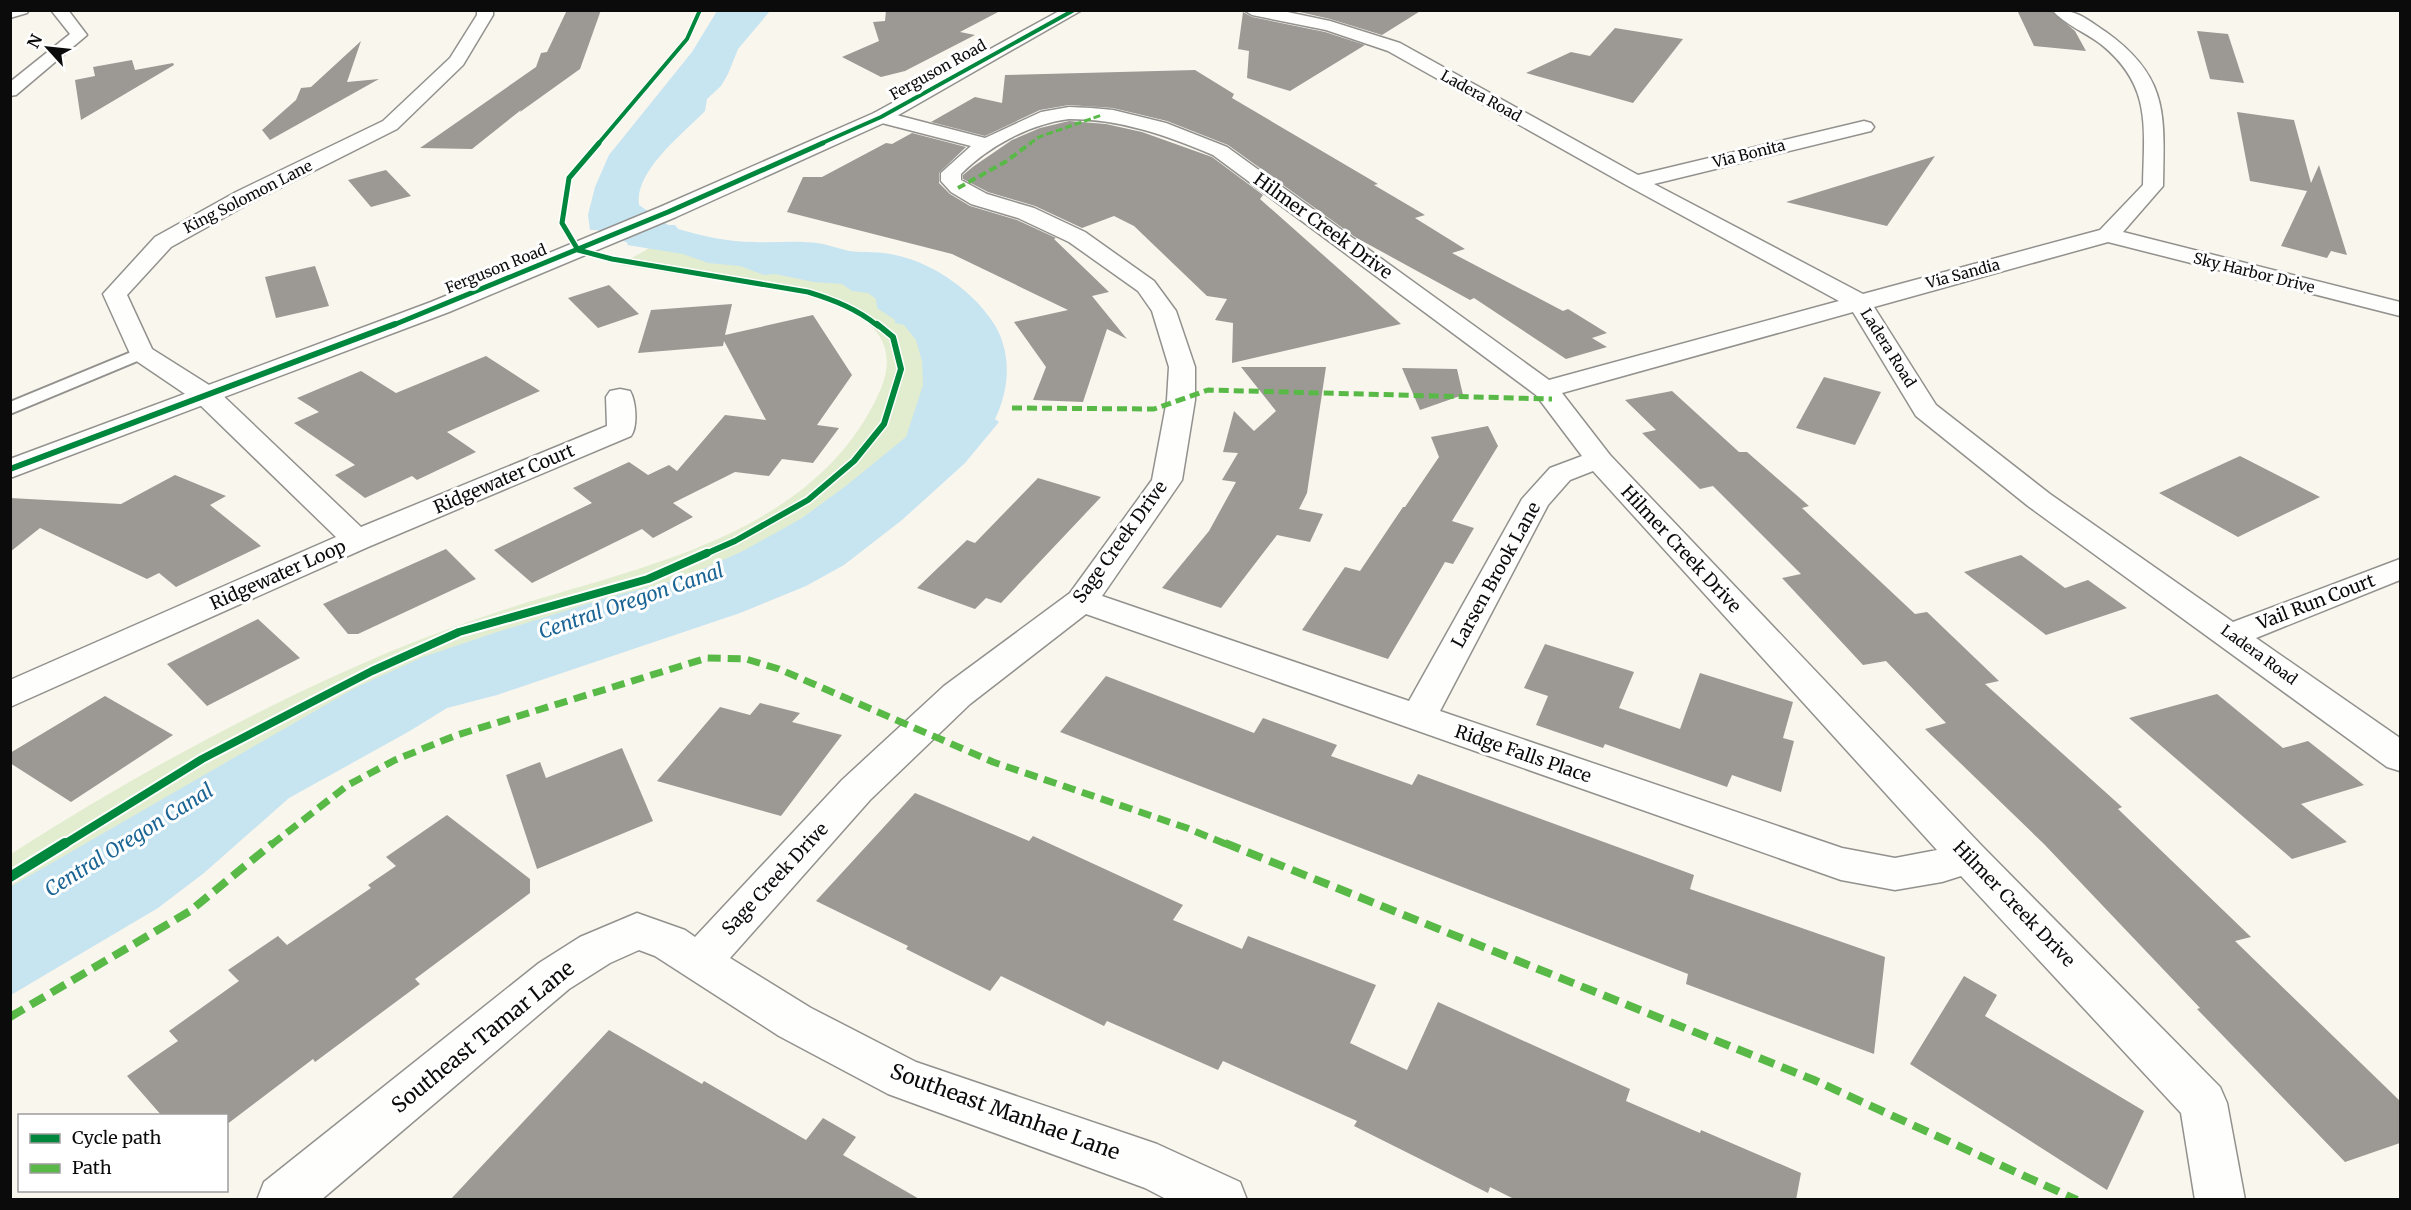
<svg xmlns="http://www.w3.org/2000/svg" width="2411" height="1210" font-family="Merriweather,serif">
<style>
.green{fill:#e2edcf}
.water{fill:#c7e4f1}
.building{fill:#9c9995}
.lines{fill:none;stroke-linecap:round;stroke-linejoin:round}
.service-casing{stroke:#92918d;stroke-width:4}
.minor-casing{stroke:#92918d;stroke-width:3}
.tertiary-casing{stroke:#92918d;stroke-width:3}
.service{fill:#fefefc;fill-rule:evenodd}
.minor{fill:#fefefc;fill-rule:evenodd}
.tertiary{fill:#fefefc;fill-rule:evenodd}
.quiet-far4{stroke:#58b947;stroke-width:3;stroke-dasharray:7 3;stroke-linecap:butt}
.quiet-far3{stroke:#58b947;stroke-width:4;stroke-dasharray:8 4;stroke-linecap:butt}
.quiet-far2{stroke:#58b947;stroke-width:5;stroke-dasharray:10 5;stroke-linecap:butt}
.quiet-far1{stroke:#58b947;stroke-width:7;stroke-dasharray:13 7;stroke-linecap:butt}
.quiet{stroke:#58b947;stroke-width:8;stroke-dasharray:16 8;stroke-linecap:butt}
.cycleway-far4-casing{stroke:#fff;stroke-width:6}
.cycleway-far3-casing{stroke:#fff;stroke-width:8}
.cycleway-far2-casing{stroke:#fff;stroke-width:9}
.cycleway-far1-casing{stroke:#fff;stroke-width:12}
.cycleway-casing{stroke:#fff;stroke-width:14}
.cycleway-far4{stroke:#00873e;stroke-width:4}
.cycleway-far3{stroke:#00873e;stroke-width:5}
.cycleway-far2{stroke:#00873e;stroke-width:6}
.cycleway-far1{stroke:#00873e;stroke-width:8}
.cycleway{stroke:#00873e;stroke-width:10}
.labels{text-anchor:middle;stroke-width:6;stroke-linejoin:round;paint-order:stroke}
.far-street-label{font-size:15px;fill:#0b0b0b;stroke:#fff}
.street-label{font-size:18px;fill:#0b0b0b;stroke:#fff}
.water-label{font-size:20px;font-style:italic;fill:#1b6595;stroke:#fff}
.near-street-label{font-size:21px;fill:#0b0b0b;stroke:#fff}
</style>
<rect width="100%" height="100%" fill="#f9f6ee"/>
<path class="green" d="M664,240l169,26 113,59 -43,150 -405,193 -487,267v-81c118,-76 248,-147 378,-202 46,-19 92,-35 139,-50 129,-39 289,-73 351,-209 41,-90 -90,-101 -147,-110 -38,-6 -75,-12 -113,-18z"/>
<path class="water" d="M717,11h53l-32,38 -10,25 -7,12 -14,13 -2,12c-22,23 -71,60 -66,94l29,20h7l3,4c24,7 51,13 76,13 23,1 46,-2 69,2 9,2 17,5 26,7 15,2 31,0 46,4 39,8 80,37 101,72 16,29 13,63 -1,92l4,3 -34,41 -63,57 -58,45 -38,21 -66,27 -243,82 -50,13 -39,24 -119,66 -85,75 -46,35 -147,87 -1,-108 345,-199 68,-31 71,-24 112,-35 75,-19 64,-29 57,-32 45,-33 59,-48 17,-52 -1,-24 -6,-21 -12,-15 -9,-2v-3l-18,-12 -1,-9 -8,-6 -16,-2 -10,-7 -28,-2 -39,-8 -11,1 -24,-9 -32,-3 -25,-9 -56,-9 1,-2 -31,-13h-7l-2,-15 7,-28 14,-32 83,-103z"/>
<g class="building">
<path d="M567,10h34l-21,59 -60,43 1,-2 -49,39 -52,-1 116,-81 5,-14 6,-1z"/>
<path d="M886,10h116l-42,22 15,3 -70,36 -24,6 -39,-20 37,-16 -6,-19 12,-1z"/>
<path d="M1291,10h131l-40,25 -52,-16z"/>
<path d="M2017,10h33l25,21 11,20 -52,-5z"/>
<path d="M1243,12l9,5 73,15 40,13 -75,46 -43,-13 2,-27 -11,-2z"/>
<path d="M1615,28l68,11 -50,64 -107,-30 45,-21 19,4z"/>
<path d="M2197,31l31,3 16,49 -34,-4z"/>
<path d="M361,41l-14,41 32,-3 -109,61 -8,-10 34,-30 5,-12 10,-1z"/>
<path d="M132,60l3,10 38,-7 1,2 -93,55 -6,-40 20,-4 -2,-9z"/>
<path d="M1195,70l39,24 -2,4 146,86 -4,1 51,30 -10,3 50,31 -13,4 111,58 5,-2 39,24 -15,5 15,9 -41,12 -92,-61 -4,2 -115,-63 -127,-92 -61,-24 -54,-13 -44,-3 -29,5 -55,26 -54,-14 44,-25 27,6 3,-28z"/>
<path d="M2237,112l57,8 17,63 8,-18 28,90 -16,-4 -4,7 -46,-12 26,-55 -57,-10z"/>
<path d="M1069,121l37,3 36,8 70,25 51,38 -3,4 141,125 -169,39 1,-40 -18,-3 12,-21 -20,-3 -73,-70 -20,-10 -32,12 -47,-22 -47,-14 -25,-13v-4l11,-9 38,-26 28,-12z"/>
<path d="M912,133l54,14 -27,26v10l11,11 20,12 47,14 39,18 -2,1 55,53 -17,4 35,43 -20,-10 -24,73 -50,-2 13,-33 -32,-45 54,-12 -116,-56 -165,-42 16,-35h19l64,-34 6,1z"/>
<path d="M1935,156l-48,70 -101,-24z"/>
<path d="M386,170l25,26 -40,11 -23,-27z"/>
<path d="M315,266l14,40 -53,12 -11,-41z"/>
<path d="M609,285l30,29 -41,14 -30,-30z"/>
<path d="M732,304l-7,31 88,-20 39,60 -35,50 22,3 -26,35 -31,-4 -13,17 -34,-4 -62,31 20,14 -40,21 -11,-9 -110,54 -38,-33 98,-47 -19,-15 56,-26 19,13 21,-10 8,6 48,-56 41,5 -42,-79 -1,5 -85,7 13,-43z"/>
<path d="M486,356l54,35 -93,41 29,20 -59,28 -5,-4 -47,22 -30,-23 20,-10 -61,-42 25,-11 -22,-14 64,-27 35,22z"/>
<path d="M1241,367h85l-19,126 -8,16 24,5 -13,28 -33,-7 -56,73 -59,-20 47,-57 27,-49 -14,-2 16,-27 -15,-1 11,-41 20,20 22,-20z"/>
<path d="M1402,368l55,1 6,26 -43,15z"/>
<path d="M1824,377l57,15 -26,53 -59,-17z"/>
<path d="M1672,391l67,61h8l62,54 -7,2 113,106 12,-2 72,69 -14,3 137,123 -4,2 133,128 -16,4 165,160v42l-55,19 -148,-153 3,-1 -156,-164 -119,-115 21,-6 -60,-62 -23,4 -81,-87 19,-4 -88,-88 -13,3 -58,-56 14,-3 -31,-30z"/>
<path d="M1488,426l10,20 -46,75 22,7 -21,36 -8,-2 -57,97 -86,-29 43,-63 15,4 43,-64h2l34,-50 -8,-20z"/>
<path d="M2240,456l80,41 -82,40 -79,-44z"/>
<path d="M175,475l51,21 -16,9 51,41 -85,41 -17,-14 -12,6 -107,-51 -30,24v-54l111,6z"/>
<path d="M1038,478l63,19 -100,106 -15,-5 -11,11 -58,-21 50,-48 8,3z"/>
<path d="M446,549l30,30 -118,55h-10l-25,-30z"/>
<path d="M2021,555l44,33 23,-8 39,28 -81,27 -82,-63z"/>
<path d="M258,619l42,39 -93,48 -40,-42z"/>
<path d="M1545,644l89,28 -15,36 61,21 20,-56 93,29 -10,36 11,3 -13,51 -49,-17 -5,12 -122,-43 -2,4 -67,-23 12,-29 -24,-8z"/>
<path d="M1106,676l148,57 9,-15 74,27 -6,11 81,29 6,-11 276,101 -4,14 195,68 -11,97 -188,-70 2,-10 -628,-242z"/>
<path d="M2217,694l66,54 25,-7 56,44 -63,19 46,38 -55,17 -163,-141z"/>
<path d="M105,696l68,39 -102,67 -61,-39v-10z"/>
<path d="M760,703l40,10 -8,9 50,13 -61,81 -124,-35 63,-74 30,8z"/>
<path d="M622,748l31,73 -116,48 -31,-94 34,-13 6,16z"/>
<path d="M915,793l114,48 4,-5 150,69 -10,15 69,29 6,-13 128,49 -26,58 57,27 31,-68 192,87 -4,12 74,32 1,-3 100,43 -5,27h-280l-26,-13 -2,6 -134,-67 3,-5 -134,-60 -5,9 -111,-49 -3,5 -103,-50 -11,15 -84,-42 2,-3 -92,-45z"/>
<path d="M447,815l83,64v14l-115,86 5,5 -105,78 -2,-3 -87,66v-9h-64l-35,-40 51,-35 -9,-10 70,-50 -11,-11 50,-34 9,9 84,-57 -3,-3 28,-19 -10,-9z"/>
<path d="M1964,976l33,19 -12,21 159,95 -37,79 -197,-126z"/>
<path d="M609,1030l93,54 2,-3 102,59 17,-22 33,19 -13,18 78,45h-471z"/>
</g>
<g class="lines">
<defs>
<path id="service" d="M141,348l6,1 3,4 -3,4 -137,57v-12z"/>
<g id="minor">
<path d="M10,10h19l-2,3 -17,5z"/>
<path d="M51,10h17l19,25 -71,60 -6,1v-14l60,-48z"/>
<path d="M477,10h16v5l-30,50 -66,64 -145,73 -81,45 -44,48 25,54 65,41 144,137 246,-101 -1,-29 4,-6 10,-2 10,2c6,10 8,35 1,45l-263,111 -358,160v-27l326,-143 -139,-135 -65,-44 -29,-64 52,-57 81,-45 147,-71 67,-63 27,-43z"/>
<path d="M1244,10h34l52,11 70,22 238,132 226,-54 7,2 3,4 -3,4 -217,53 209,110 237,-64 43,-45c1,-58 9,-99 -41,-140 -15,-12 -37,-20 -50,-35 26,0 33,8 54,22 64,46 58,84 57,154l-40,46 277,70v14l-292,-74 -234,65 62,98 114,89 183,128 167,-63v21l-144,58 144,100v33l-13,-4 -359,-261 -112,-90 -63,-104 -291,81 48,62 372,391 238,241 7,16 18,97h-50l-14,-87 -220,-237 -19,6 -47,8 -54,-10 -755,-266 -116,90 -100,96 -140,158 81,50 105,54 241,82 83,38 7,18h-79l-23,-12 -257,-94 -109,-58 -124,-80 -16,-6 -29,13 -41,26 -248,211h-64l7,-18 275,-219 41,-26 57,-24 48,17 10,7 147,-157 102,-94 126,-93 82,-113 15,-80 2,-33 -17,-56 -14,-20 -69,-49 -51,-24 -47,-14 -20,-12 -10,-11v-8l30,-27 -97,-25 -2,-4 2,-4 7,-2 104,27 56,-26 28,-5 22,1 22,2 53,13 61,24 322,233 290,-79 -211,-115 -240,-135 -62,-21 -74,-15zM1069,119c51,0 97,16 144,36l323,240 46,61 -32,12 -28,31 -113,202 -307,-105 80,-116 13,-80v-33l-19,-56 -22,-30 -69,-49 -51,-24 -47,-14 -26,-14v-6c28,-28 69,-50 108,-55zM1593,471l344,379 -42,8 -53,-10 -402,-137 108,-206 22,-25z"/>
</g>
<path id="tertiary" d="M1061,10h21l-194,111 -212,96 -227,95 -439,166v-19l421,-157 229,-95 214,-94z"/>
</defs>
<use href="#service" class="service-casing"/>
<use href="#minor" class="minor-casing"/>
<use href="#tertiary" class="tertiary-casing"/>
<use href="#service" class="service"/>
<use href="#minor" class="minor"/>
<use href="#tertiary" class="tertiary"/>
<path class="quiet-far4" d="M1029,144l10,-7 63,-22"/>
<path class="quiet-far3" d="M958,188l47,-26 26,-19"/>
<path class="quiet-far2" d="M1012,408l142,1 54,-19 344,9"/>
<path class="quiet-far1" d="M271,845l77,-60 47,-25 62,-25 250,-77 39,1 33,10 214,93 194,66 41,17"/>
<g class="quiet">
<path d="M1225,843l589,237 263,120"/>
<path d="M10,1017l180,-106 83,-68"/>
</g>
<defs>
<g id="cycleway-far4">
<path d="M598,144l89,-105 13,-29"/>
<path d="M820,144l61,-27 193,-107"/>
</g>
<g id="cycleway-far3">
<path d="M599,143l-30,35 -7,45 16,27 34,9 196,33c26,8 49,17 70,34"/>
<path d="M391,326l277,-114 155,-69"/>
</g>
<g id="cycleway-far2">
<path d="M10,469l385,-145"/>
<path d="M703,555l32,-14 73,-41 46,-39 30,-37 17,-55 -8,-32 -16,-13"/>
</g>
<path id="cycleway-far1" d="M63,845l139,-86 170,-88 87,-39 189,-53 59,-26"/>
<path id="cycleway" d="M10,877l55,-34"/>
</defs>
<use href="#cycleway-far4" class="cycleway-far4-casing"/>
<use href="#cycleway-far3" class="cycleway-far3-casing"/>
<use href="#cycleway-far2" class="cycleway-far2-casing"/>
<use href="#cycleway-far1" class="cycleway-far1-casing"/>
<use href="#cycleway" class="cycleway-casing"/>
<use href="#cycleway-far4" class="cycleway-far4"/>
<use href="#cycleway-far3" class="cycleway-far3"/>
<use href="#cycleway-far2" class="cycleway-far2"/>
<use href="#cycleway-far1" class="cycleway-far1"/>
<use href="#cycleway" class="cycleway"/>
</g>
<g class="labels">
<g class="far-street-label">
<text transform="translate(938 70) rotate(-29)" y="5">Ferguson Road</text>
<text transform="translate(1481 96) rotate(29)" y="5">Ladera Road</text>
<text transform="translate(1749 154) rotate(-14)" y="5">Via Bonita</text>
<text transform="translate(248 197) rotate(-27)" y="5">King Solomon Lane</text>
<text transform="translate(496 269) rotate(-22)" y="5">Ferguson Road</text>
<text transform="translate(2254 273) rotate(14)" y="5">Sky Harbor Drive</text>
<text transform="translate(1963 274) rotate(-15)" y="5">Via Sandia</text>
<text transform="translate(1888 348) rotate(58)" y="5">Ladera Road</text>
<text transform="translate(2259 655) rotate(36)" y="5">Ladera Road</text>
</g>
<g class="street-label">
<text transform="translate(1323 226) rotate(36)" y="6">Hilmer Creek Drive</text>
<text transform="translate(504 479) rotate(-23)" y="6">Ridgewater Court</text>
<text transform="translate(1120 542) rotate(-54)" y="6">Sage Creek Drive</text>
<text transform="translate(1681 549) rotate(47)" y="6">Hilmer Creek Drive</text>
<text transform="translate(278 575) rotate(-24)" y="6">Ridgewater Loop</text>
<text transform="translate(1496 575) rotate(-61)" y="6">Larsen Brook Lane</text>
<text transform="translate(2316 602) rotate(-21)" y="6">Vail Run Court</text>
<text transform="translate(1523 754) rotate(19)" y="6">Ridge Falls Place</text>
<text transform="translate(775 879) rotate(-47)" y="6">Sage Creek Drive</text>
<text transform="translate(2014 904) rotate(46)" y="6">Hilmer Creek Drive</text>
</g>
<g class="water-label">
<text transform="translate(631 601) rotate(-19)" y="7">Central Oregon Canal</text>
<text transform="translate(129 840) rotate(-32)" y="7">Central Oregon Canal</text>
</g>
<g class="near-street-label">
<text transform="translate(483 1037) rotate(-39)" y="7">Southeast Tamar Lane</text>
<text transform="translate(1005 1112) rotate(20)" y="7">Southeast Manhae Lane</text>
</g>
</g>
<rect width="2411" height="1210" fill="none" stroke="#0b0b0b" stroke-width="24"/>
<rect x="18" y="1114" width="210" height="78" fill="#ffffff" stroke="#9d9d9d" stroke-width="1.5"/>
<rect x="30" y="1134" width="30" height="9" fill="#00873e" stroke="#9d9d9d" stroke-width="1.5"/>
<text x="72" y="1144" font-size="18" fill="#0b0b0b">Cycle path</text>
<rect x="30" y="1164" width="30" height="9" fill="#58b947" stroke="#9d9d9d" stroke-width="1.5"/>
<text x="72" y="1174" font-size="18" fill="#0b0b0b">Path</text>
<g transform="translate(48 48) rotate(297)" stroke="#ffffff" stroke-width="4.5" paint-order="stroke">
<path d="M0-4.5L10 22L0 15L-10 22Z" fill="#0b0b0b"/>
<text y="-9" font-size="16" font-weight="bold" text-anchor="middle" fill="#0b0b0b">N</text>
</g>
</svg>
